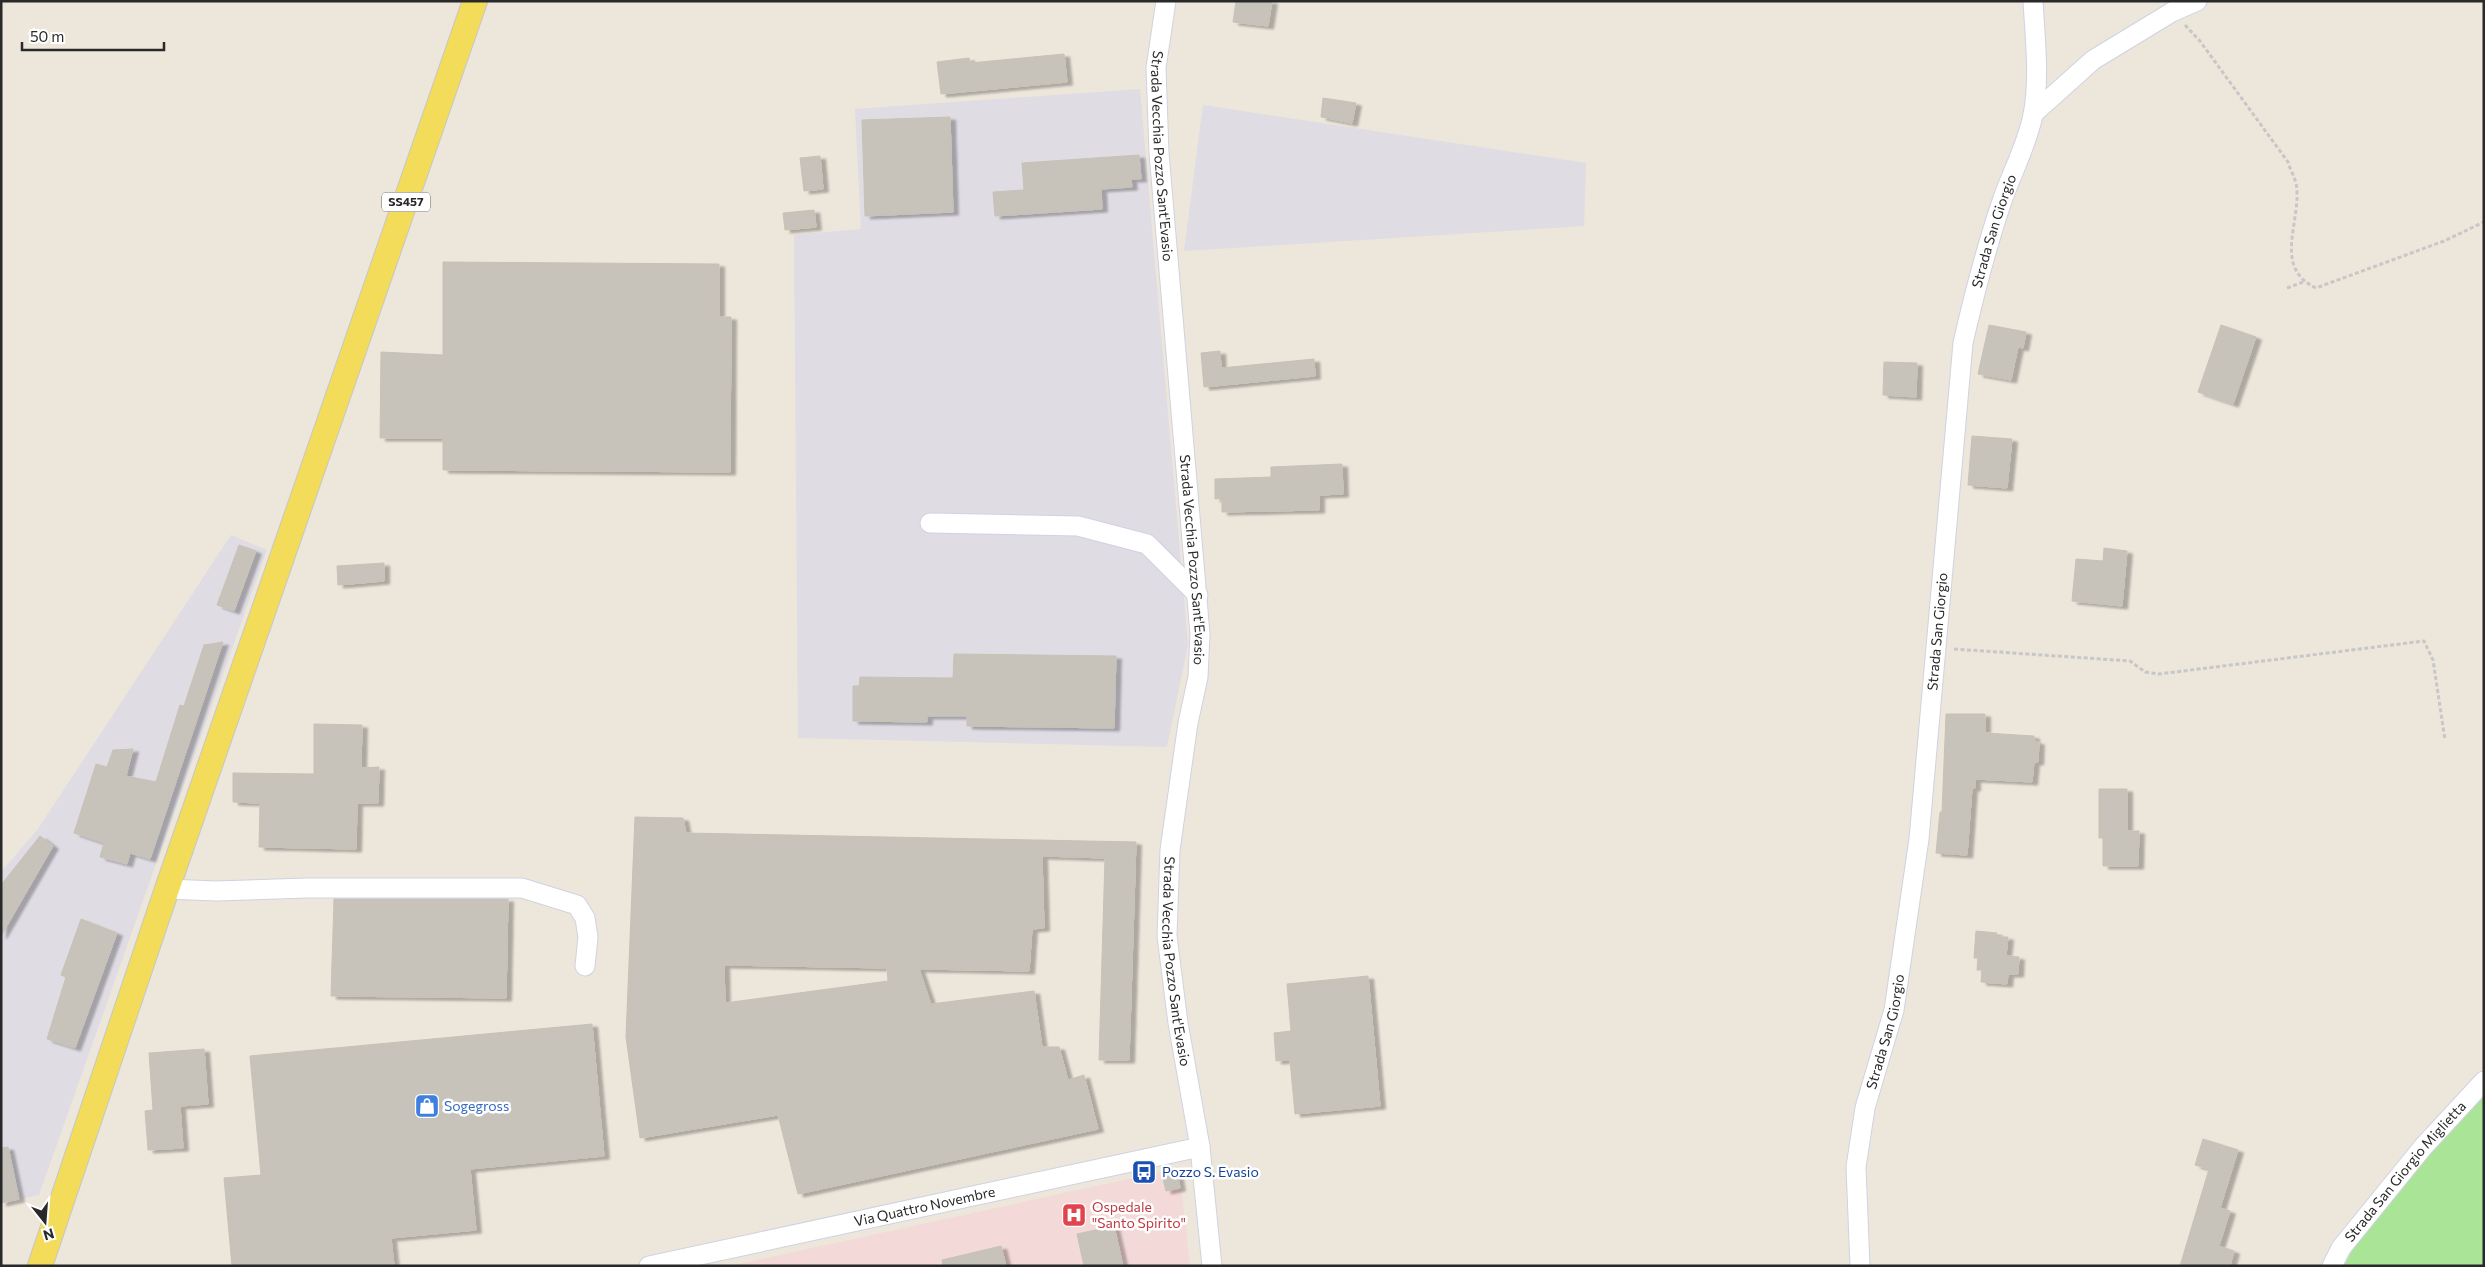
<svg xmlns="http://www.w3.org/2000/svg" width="2485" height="1267" font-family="Commissioner,sans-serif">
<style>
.industrial{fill:#dfdce4}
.medical{fill:#f3d9d8}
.green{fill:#aae496}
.building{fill:#c7c3bb;stroke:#c7c2b5;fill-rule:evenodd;filter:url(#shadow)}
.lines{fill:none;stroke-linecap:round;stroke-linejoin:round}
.minor-casing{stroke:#d0d2e3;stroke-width:21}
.major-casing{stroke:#c7c7c7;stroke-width:26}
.path{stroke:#c7c7c7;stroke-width:3;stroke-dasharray:4 2.5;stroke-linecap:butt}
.minor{stroke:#fff;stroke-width:19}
.major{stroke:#f3dc59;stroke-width:24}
.labels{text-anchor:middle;stroke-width:5;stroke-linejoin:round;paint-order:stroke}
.shield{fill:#fff;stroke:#696969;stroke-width:1}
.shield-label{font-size:12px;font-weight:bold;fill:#292929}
.street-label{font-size:14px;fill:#292929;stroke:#fff}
.shop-label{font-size:14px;fill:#366cbe;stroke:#fff;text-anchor:start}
.transit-label{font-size:14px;fill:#164399;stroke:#fff;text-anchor:start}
.health-label{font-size:14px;fill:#be3a42;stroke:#fff;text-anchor:start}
</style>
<defs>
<filter id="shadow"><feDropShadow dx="5.5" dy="3" stdDeviation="1" flood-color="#0004"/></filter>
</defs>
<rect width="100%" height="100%" fill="#ece6db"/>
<g class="industrial">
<path d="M1140,89l48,556 -21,102 -369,-9 -4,-503 67,-6 -6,-120z"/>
<path d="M1203,105l383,58 -2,63 -400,25z"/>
<path d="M231,535l36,15 -228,645 -38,8v-331l37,-43z"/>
</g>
<path class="medical" d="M1179,1168l11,98h-460z"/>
<path class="green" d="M2484,1095v171h-140c28,-60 96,-121 140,-171z"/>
<g class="building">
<path d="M1236,1h36l-4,25 -35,-4z"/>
<path d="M1064,54l3,28 -126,12 -4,-32 32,-4 1,5z"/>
<path d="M1323,98l33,5 -4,20 -31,-6z"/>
<path d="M950,117l3,95 -88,4 -3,-96z"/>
<path d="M1139,155l2,24h-10l1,8 -31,2 1,20 -107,7 -2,-24 31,-2 -2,-27z"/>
<path d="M820,156l3,33 -19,2 -4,-33z"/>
<path d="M814,210l2,17 -31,3 -2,-17z"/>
<path d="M443,262l276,2v53h12l-1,155 -287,-2v-32h-63l1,-86 62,3z"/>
<path d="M1989,325l37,7 -3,16 -5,-1 -7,33 -33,-6z"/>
<path d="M2221,325l35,12 -23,67 -35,-12z"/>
<path d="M1220,351l1,17 93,-9 1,17 -111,11 -3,-34z"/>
<path d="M1884,362l33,1 -1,34 -33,-2z"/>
<path d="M1972,436l40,3 -5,49 -39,-3z"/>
<path d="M1342,464l1,30 -24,1v15l-97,2v-14l-7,1v-20l56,-2v-10z"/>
<path d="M239,545l17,6 -22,60 -17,-6z"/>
<path d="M2104,548l23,3 -5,55 -50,-5 4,-42 27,2z"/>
<path d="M384,563v18l-46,4 -1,-19z"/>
<path d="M223,642l-73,217 -20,-6 -3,11 -27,-7 4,-14 -30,-10 22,-69 11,3 6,-17 20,-1 -7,27 30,6 24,-77 4,1 20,-61z"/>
<path d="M954,654l162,2 -2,72 -147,-2v-10h-40v6l-74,-1v-35h6l1,-9 93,1z"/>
<path d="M1946,714h39v19l49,3v5l5,1 -1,20h-4l-2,20 -57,-3v9h-3l-5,67 -31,-2 4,-41h2z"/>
<path d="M314,724l48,1 -1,43 18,-1 -1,36h-21l-1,46 -97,-2 1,-44 -27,-1v-29l81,1z"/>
<path d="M2099,789h28v42h12l-1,35h-35v-28h-4z"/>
<path d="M635,817l48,1 3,15 450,9 -7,218h-30l6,-202 -63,-2 2,72 -12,1 -3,42 -110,-2 12,35 103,-13 8,56h17l9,33 16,-5 14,54 -300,65 -20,-79 -138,23 -14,-101zM724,965l163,3 1,13 -163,22z"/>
<path d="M40,836l13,10 -52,90v-51z"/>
<path d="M334,899h174l-2,99 -175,-2z"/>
<path d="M81,919l36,14 -42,115 -28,-9 19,-62 -5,-2z"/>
<path d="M1976,931l21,2 -1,4h12l-2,19 13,1 -1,17h-10l-1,10 -26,-2 1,-12h-5l1,-12h-4z"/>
<path d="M1368,976l12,130 -85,8 -5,-54 -14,1 -2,-28 17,-2 -4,-47z"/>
<path d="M592,1024l12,132 -134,13 6,61 -85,8 3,28h-162l-8,-88 37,-3 -11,-119z"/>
<path d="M204,1049l4,55 -28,2 3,42 -35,2 -3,-39 8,-1 -4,-57z"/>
<path d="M2203,1139l35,11 -18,58 10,3 -11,35 15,5 -4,15h-50l29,-97 -14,-4z"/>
<path d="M8,1147l11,52 -18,4v-55z"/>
<path d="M1177,1172l3,16 -14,3 -4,-17z"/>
<path d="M1114,1226l9,40h-39l-7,-32z"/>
<path d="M1001,1246l5,20h-63l-1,-6z"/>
</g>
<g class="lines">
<defs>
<g id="minor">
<path id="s1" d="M1166,1l-10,67 3,85 41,481 -2,43 -10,46 -18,127 -3,86 11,87 22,124 12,119"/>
<path d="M2033,114l60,-54 79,-48 25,-11"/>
<path d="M930,523l148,3 69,18 51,51"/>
<path d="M167,889l49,2 90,-3h216l55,17 8,13 3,19 -3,29"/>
<path id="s2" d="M649,1266l551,-119"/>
<path id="s3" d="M1860,1266l-4,-99 9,-59 29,-98 25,-171 44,-496c11,-48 23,-95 39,-142 10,-29 25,-56 31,-86 7,-36 2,-77 0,-114"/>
<path id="s4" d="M2332,1266l9,-18 82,-101 61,-66"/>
</g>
<path id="major" d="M40,1266l127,-377 308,-888"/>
</defs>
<use href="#minor" class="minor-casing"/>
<use href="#major" class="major-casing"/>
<g class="path">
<path d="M2185,25l15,16 88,121c2,7 6,14 8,21 7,36 -25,84 20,105l128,-47 40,-19"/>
<path d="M2287,288l16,-6"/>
<path d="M1954,649l176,12 15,11 14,2 265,-33 9,19 12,80"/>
</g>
<use href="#minor" class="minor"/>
<use href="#major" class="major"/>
</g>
<defs>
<symbol id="shop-square" viewBox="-11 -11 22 22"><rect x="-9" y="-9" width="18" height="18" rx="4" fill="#3f7fe0" stroke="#fff"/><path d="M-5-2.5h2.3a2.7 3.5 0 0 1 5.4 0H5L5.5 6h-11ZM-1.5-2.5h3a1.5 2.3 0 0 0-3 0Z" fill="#fff"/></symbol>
<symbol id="bus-square" viewBox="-11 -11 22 22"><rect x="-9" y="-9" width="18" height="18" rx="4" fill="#1a4fb4" stroke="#fff"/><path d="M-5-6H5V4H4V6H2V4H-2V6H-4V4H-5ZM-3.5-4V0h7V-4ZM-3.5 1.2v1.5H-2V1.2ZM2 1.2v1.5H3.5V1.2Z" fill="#fff"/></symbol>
<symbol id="hospital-square" viewBox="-11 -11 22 22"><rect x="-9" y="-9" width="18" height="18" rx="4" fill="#e0444e" stroke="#fff"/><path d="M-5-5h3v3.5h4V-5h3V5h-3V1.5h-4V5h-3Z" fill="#fff"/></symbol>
</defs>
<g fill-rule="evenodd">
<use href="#shop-square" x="413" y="1092" width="28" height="28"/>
<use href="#bus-square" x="1130" y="1158" width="28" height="28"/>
<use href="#hospital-square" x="1060" y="1201" width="28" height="28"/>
</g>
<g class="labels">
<rect class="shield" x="382" y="192.5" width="48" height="19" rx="4"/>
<g class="shield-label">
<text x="406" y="206">SS457</text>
</g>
<g class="street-label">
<text dy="5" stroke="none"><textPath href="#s1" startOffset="156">Strada Vecchia Pozzo Sant'Evasio</textPath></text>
<text dy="5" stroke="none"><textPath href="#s3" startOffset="1048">Strada San Giorgio</textPath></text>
<text dy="5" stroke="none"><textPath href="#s1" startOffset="561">Strada Vecchia Pozzo Sant'Evasio</textPath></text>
<text dy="5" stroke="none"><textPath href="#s3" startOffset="642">Strada San Giorgio</textPath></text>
<text dy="5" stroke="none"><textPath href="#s1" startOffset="966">Strada Vecchia Pozzo Sant'Evasio</textPath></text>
<text dy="5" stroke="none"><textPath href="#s3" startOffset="238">Strada San Giorgio</textPath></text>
<text dy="5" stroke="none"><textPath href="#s4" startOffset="120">Strada San Giorgio Miglietta</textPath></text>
<text dy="5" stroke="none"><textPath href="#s2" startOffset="282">Via Quattro Novembre</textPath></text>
</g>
<g class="shop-label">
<text x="444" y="1111">Sogegross</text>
</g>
<g class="transit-label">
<text x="1162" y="1177">Pozzo S. Evasio</text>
</g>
<g class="health-label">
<text x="1092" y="1212">Ospedale<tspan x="1092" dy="16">"Santo Spirito"</tspan></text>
</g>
</g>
<rect width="2485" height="1267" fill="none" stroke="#292929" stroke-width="5"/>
<g transform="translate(45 1222) rotate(163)" stroke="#ffffff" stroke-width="4" paint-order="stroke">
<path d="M0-4L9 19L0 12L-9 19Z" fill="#292929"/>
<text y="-8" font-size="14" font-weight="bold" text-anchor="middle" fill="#292929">N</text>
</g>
<path d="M22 42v8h142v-8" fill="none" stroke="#292929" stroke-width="2.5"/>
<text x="30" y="42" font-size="15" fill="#292929" stroke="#ffffff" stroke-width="4" paint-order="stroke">50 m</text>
</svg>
